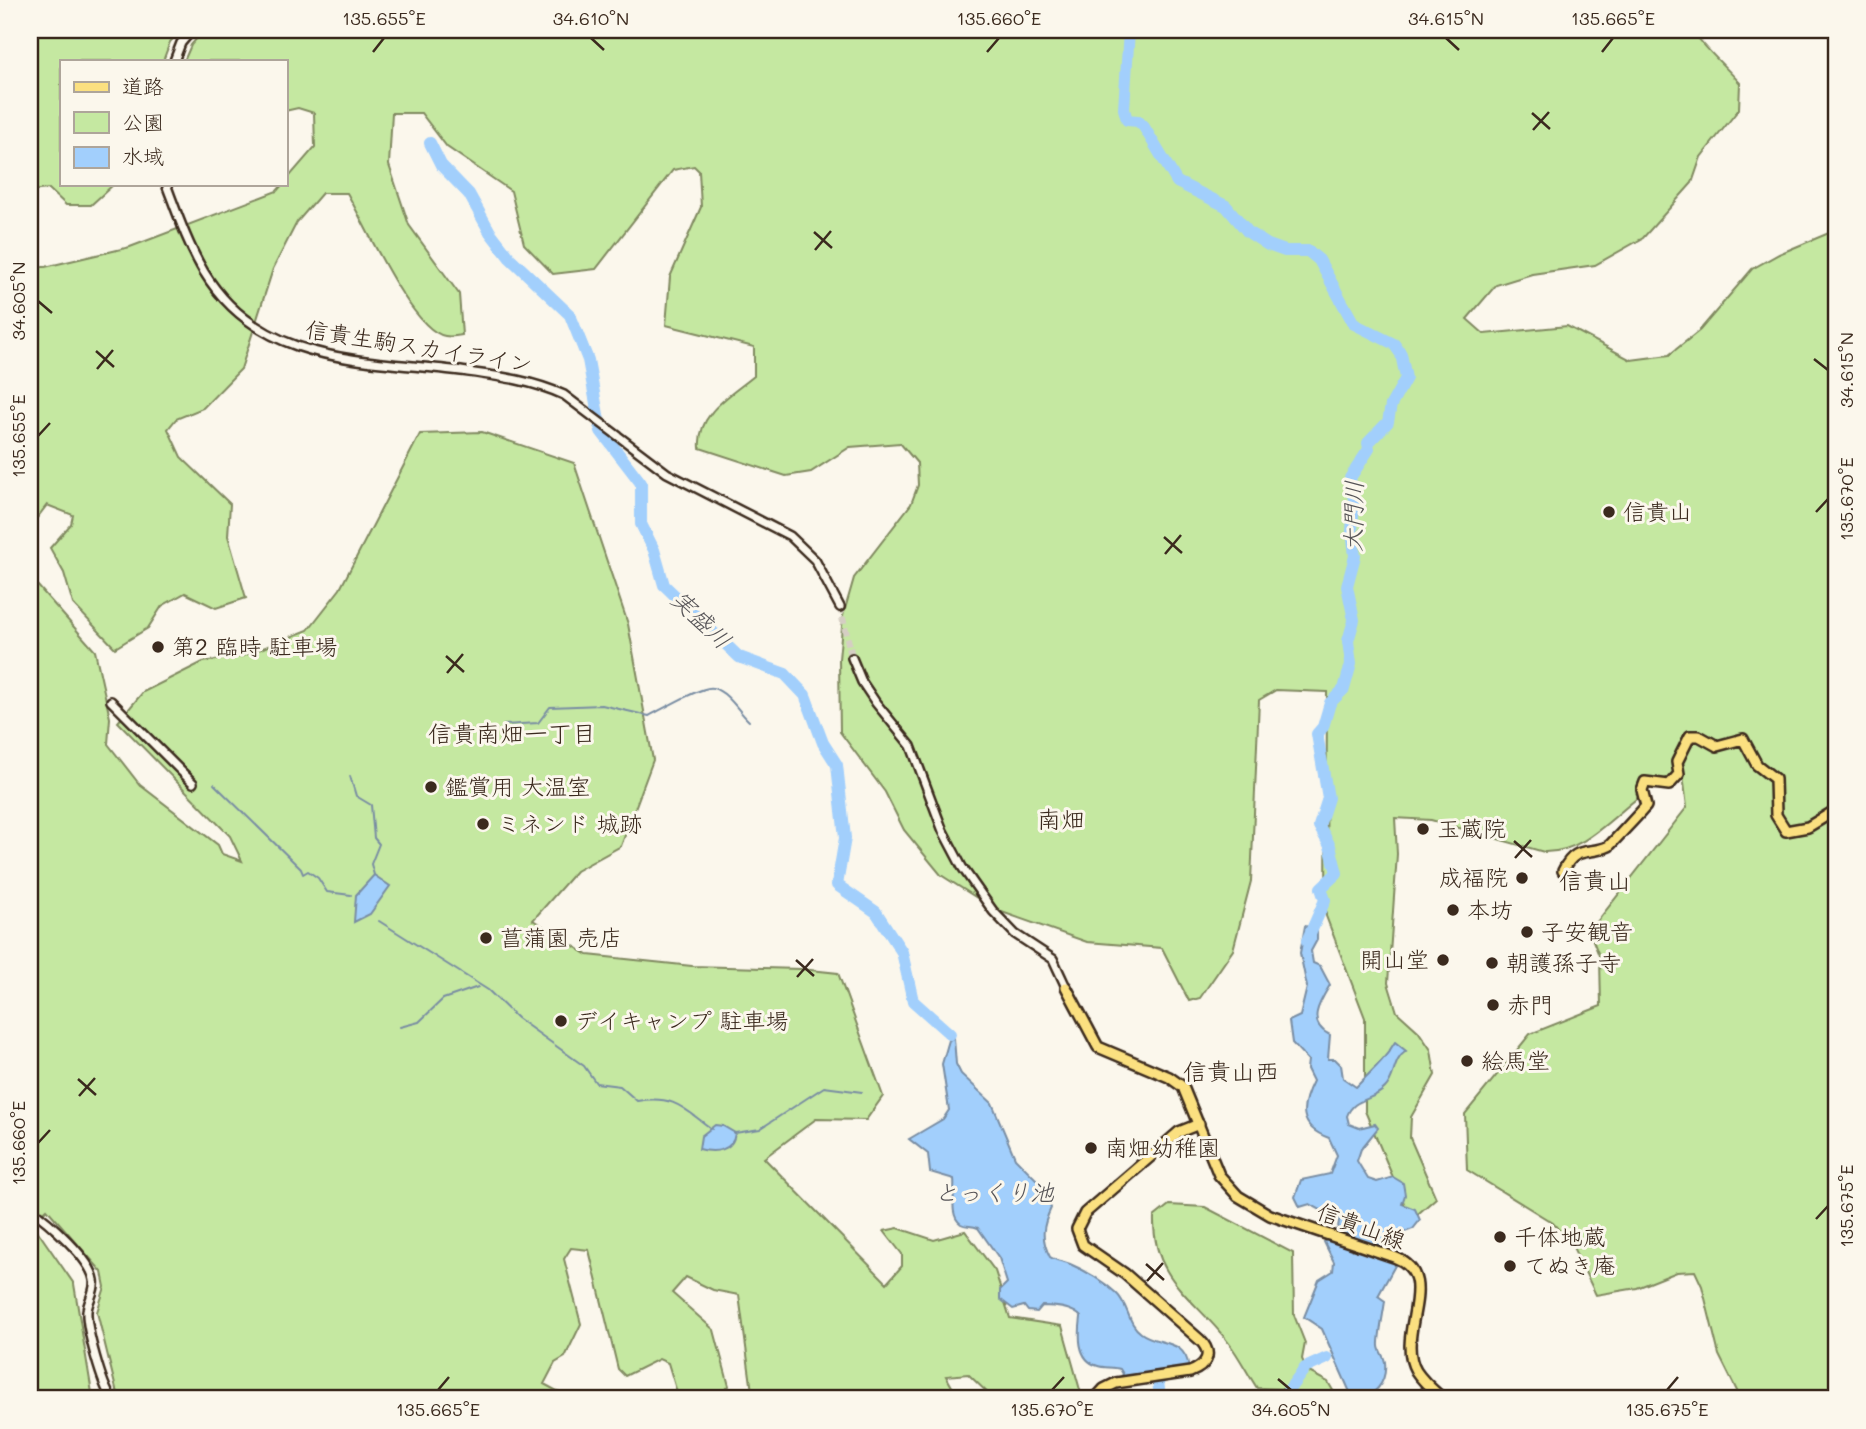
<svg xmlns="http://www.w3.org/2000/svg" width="1866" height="1429" font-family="Mali,'Klee One',sans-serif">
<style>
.green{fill:#c5e8a1;stroke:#808960;stroke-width:2}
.water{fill:#a2cffc;stroke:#798da3;stroke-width:2}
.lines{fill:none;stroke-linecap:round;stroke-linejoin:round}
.stream{stroke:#798da3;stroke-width:2}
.river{stroke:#a2cffc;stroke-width:12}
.minor-tunnel{stroke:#d5cec3;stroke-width:7;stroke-dasharray:7 3.5;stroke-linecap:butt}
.minor-casing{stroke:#3b2a1e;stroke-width:12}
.major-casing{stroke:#3b2a1e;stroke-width:14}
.minor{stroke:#fbf7ec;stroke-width:7}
.major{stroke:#fbe080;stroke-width:9}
.ticks{fill:none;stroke:#3b2a1e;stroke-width:2.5}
.poi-dot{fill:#3b2a1e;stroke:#fbf7ec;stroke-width:2.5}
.labels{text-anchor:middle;stroke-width:6;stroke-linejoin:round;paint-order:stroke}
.street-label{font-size:23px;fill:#3b2a1e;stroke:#fbf7ec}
.poi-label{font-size:23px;fill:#3b2a1e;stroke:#fbf7ec;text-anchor:start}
.water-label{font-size:24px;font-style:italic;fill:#555356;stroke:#fbf7ec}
.neighbourhood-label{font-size:24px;fill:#3b2a1e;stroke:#fbf7ec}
.neatline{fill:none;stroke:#3b2a1e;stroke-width:2.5}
.ticks-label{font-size:18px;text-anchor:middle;fill:#3b2a1e}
</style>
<rect width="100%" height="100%" fill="#fbf7ec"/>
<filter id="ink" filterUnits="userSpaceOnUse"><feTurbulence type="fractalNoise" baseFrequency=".0143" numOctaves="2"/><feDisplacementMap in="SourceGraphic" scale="14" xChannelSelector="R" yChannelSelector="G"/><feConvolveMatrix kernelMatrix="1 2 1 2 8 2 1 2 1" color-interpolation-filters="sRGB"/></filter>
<g filter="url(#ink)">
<g class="green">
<path d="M30,30h151l-11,12 -7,19h-102v123h53l-23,21h-25l-17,-16 -19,2z"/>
<path d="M204,30h1488c14,20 31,34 48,53l-1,26 -38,48 -9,26 -49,55 -48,27 -63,9 -36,11 -29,34 17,15 83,-8 64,34 38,-5 31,-25 52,-61 27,-15 57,-24v1169h-95l-22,-44 -17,-69 -7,-15 -18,1 -40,16 -41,7 -24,-50 -19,-22 -86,-53 -2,-56 65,-80 71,-28 -1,-48 -8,-20 1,-11 94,-120 -4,-32c-54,10 -83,78 -139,77l-113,-32 -36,-2 2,36 -9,129 9,29 21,19 13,19 4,25 -24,42 -1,21 26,60 -25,22 -46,-109v-93l-39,-102 1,-224 -51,-2 -17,10 -8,181 -18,69 -33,48 -11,3 -27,-53 -75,-6 -91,-32 -55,-35 -37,-45 -19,-38 -45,-60 -1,-73 4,-43 11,-38 57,-74 7,-19 -1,-22 -17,-20 -50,4 -39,25 -25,4 -86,-28c-3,-35 30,-52 54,-72v-29l-88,-22 4,-48 31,-70 -2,-36 -5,-5 -21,4 -77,99 -43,5 -29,-30 -13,-53 -64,-44 -26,-34h-29l-3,52 20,60 50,69 3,41c-5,1 -12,2 -17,1 -33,-5 -80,-112 -98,-143h-25l-25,29 -24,47 -32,100 -38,39 -27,11 -8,10 13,28 49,47 -2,32 18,62 -30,10 -31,-15 -23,13 -14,22 -33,20 -42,-44 -9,-31 -14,-25 21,-24 2,-9 -26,-10 -17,22v-260h15l85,-20 147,-56 38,-44 -1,-34 -16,-5 -13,3v-50h-101l7,-16z"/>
<path d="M482,432l92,31 54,161 25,136 -32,86 -45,25 -43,49 55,35 104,11 109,3 37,4 45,123 -17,24 -50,-1 -52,39 123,125 15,-17v-12l-18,-23 14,-3 36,12 31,-9 30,40 15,47 52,8 20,71 -2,2h-86l-26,-25 -22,2 13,23h-206l-14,-104 -26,-5 -27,-13 -14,16 42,37 15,56c-14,16 -29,13 -50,13l-11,-36 -9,-4 -34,17 -7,-7 -29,-119 -18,-2 -7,11 17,65 -16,33 -10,6 -11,21 28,15h-449l-7,-10 -19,-77 8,-25 -3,-15 -55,-63 -15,14 42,61 19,115h-63v-822l65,74 15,67 -2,26 32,41 78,60 4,9 20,7 -12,-25 -112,-114 25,-30 60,-30 40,-6 65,-26 32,-41 80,-155z"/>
<path d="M1169,1205l36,2 88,46 1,62 11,28 -3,16 5,12 21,11 10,17h-45l-10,-10 -26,-1c-10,-15 -18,-32 -29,-46 -33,-44 -76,-62 -74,-125z"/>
</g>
<g class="water">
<path d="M374,875l16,11 -20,28 -16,8 2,-27z"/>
<path d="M1305,926l12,3v11l-6,11 2,12 7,3 10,19c-11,18 -24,38 0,50l-2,24h7l6,6 2,13 13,9c15,-16 28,-26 39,-45l11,9c-14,10 -10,26 -21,37 -13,14 -31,9 -38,28l2,8 10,4 16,-4 3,4 -17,21 -4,12 11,18 9,3 16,-5 10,6 2,12 -3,9 13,5 5,11 -7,9 -11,4 -5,8 5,12 -24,43 7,5c-1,9 -7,38 -6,45 0,5 5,10 6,16 2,20 -10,37 -32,37l-31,-70 -18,-12 15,-37 14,-9 1,-9 -10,-20 14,-14 1,-8 -29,-16 -10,3 -5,-10 6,-17 29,-6 7,-19 -8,-17c-31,-11 -29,-31 -16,-57l-6,-12 1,-9 -16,-17 -3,-22 11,-5 7,-29 -7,-34z"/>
<path d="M954,1038l2,26 5,10 31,29 23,55 25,25 11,25c-8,17 -11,30 -1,49 6,4 13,4 20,7 16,7 33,17 46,29 13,12 11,30 25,40 17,13 44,4 48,35l-69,10 3,-4 -3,-5c-7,-2 -16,-1 -22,-3 -22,-6 -19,-33 -17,-49 -8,-9 -27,-11 -39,-11l-5,6 -9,-1 -4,-5 -11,3 -13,-10v-9l7,-7 -8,-25 -21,-30c-6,-3 -12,-1 -17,-4 -13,-9 -5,-32 -7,-45l-24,-7 -2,-18 -19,-15 34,-20 6,-9 -7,-46 7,-24z"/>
<path d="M715,1125l8,1 12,7c-2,19 -21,20 -36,16l2,-13z"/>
</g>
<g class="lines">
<g class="stream">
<path d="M504,725l34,-2 12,-16 52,-2 47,11c12,-6 54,-31 64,-28 16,5 25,23 36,33"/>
<path d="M350,776l6,20 15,9 3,33 5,6 -8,20 3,11"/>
<path d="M214,784l87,85 2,5 5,-3 10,7 9,14 24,3"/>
<path d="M379,921l109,69 29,28 67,48 12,17 24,3 17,15c38,-6 46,7 75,28"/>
<path d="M400,1027l19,-5 24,-23 35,-12"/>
<path d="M735,1133l25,-4 64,-42 38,5"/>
</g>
<g class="river">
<path d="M74,30h13"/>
<path d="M1129,30l-5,79 3,11 11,1 6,6 33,55 49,24 22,26 20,13 17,6h23l11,9 35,64 40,20 7,10 5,24 -15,27 -3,17 -20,21 1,6 -19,29 4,22 -2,31 3,25 -8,30 7,34 -6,21 3,23 -7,25 -14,14 -7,24 -6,7 11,64 -9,28 11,20 7,27 -16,15 4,12 -18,41"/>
<path d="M430,143l11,22 28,29 21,38 20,26 60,57 18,45 13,71 40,52v41l13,26 10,35 75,72 46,17 20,21 18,48 14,22 8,73 -8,47 39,27 26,40 11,49 37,33"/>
<path d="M1158,1380l2,19"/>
<path d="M1282,1399l23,-31 22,-10"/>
</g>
<path class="minor-tunnel" d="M840,607l12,51"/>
<defs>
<g id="minor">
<path d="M174,61l7,-18 11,-13"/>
<path d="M166,184c11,29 22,61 38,88 57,94 161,87 257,99 36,5 70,9 103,24l103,78 123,63 25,24 25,47"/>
<path d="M852,658l10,24 14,21 35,43 32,85 19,36 31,44 22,23 38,25 13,28"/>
<path d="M111,701l82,82"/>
<path d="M30,1209c17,11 61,50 64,71 2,11 -6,20 -7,31 -1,17 15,75 25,88"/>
</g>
<g id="major">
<path d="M1563,871c13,-27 26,-15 46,-25 2,-2 34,-36 37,-40l-4,-16 3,-8 24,3 10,-11 -2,-12 13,-26h9l18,10 26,-7 14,26 18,14 1,36 10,16 22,-4 28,-17"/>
<path d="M1066,987l32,60 71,30 14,10 36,88 19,21 32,19 124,42c50,19 0,76 22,114 7,11 18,20 27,28"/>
<path d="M1095,1399l9,-10 12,-6 74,-11c16,-6 24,-18 10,-32l-75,-66 -42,-29 -6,-16 8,-16 94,-81 20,-8"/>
</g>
</defs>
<use href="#minor" class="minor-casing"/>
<use href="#major" class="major-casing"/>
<use href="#minor" class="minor"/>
<use href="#major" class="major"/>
</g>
</g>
<path class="ticks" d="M591,38l13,12M1446,38l13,12M373,52l11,-14M987,52l12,-14M1602,52l11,-14M1532,113l18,16M1533,130l16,-18M814,232l18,16M815,250l16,-19M38,301l14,12M96,351l18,16M1814,359l14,11M97,369l16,-19M38,436l12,-13M1816,512l12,-13M1164,537l18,16M1165,554l16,-19M446,656l18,16M447,673l16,-19M1514,841l18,16M1515,858l16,-18M796,960l18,16M797,977l16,-18M78,1079l18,16M79,1096l16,-18M38,1143l12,-13M1816,1219l12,-13M1146,1264l18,16M1147,1281l16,-18M1278,1379l13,11M438,1390l11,-13M1052,1390l12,-13M1667,1390l11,-13"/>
<g class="poi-dot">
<circle cx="1609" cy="512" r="7"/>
<circle cx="158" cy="647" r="7"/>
<circle cx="431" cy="787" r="7"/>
<circle cx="483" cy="824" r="7"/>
<circle cx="1423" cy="829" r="7"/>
<circle cx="1522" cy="878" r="7"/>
<circle cx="1453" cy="910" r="7"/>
<circle cx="1527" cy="932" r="7"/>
<circle cx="486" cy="938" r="7"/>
<circle cx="1443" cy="960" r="7"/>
<circle cx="1492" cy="963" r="7"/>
<circle cx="1493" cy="1005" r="7"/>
<circle cx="561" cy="1021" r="7"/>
<circle cx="1467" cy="1061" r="7"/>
<circle cx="1091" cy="1148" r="7"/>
<circle cx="1500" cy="1237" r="7"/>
<circle cx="1510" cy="1266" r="7"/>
</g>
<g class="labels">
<g class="street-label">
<text transform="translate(419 347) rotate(9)" y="8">信貴生駒スカイライン</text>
<text transform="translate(1361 1226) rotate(20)" y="8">信貴山線</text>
</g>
<g class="poi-label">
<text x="1623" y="520">信貴山</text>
<text x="172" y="655">第2 臨時 駐車場</text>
<text x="445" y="795">鑑賞用 大温室</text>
<text x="497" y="832">ミネンド 城跡</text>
<text x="1437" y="837">玉蔵院</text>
<text x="1508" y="886" text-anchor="end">成福院</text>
<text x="1467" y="918">本坊</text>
<text x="1541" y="940">子安観音</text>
<text x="500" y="946">菖蒲園 売店</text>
<text x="1429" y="968" text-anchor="end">開山堂</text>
<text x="1506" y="971">朝護孫子寺</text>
<text x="1507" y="1013">赤門</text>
<text x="575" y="1029">デイキャンプ 駐車場</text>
<text x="1481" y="1069">絵馬堂</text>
<text x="1105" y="1156">南畑幼稚園</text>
<text x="1514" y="1245">千体地蔵</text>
<text x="1524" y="1274">てぬき庵</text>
</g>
<g class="water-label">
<text transform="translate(1354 516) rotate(-89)" y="8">大門川</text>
<text transform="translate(701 620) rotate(44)" y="8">実盛川</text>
<text x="994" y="1201">とっくり池</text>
</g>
<g class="neighbourhood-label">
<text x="512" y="742">信貴南畑一丁目</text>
<text x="1061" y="828">南畑</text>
<text x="1595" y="889">信貴山</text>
<text x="1231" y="1080">信貴山西</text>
</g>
</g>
<rect width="1866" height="1429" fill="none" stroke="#fbf7ec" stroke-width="77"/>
<rect x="60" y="60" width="228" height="126" fill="#fbf7ec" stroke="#aea59a" stroke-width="2"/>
<rect x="74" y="82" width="35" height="10" fill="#fbe080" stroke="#aea59a" stroke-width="2"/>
<text x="122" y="94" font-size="21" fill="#3b2a1e">道路</text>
<rect x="74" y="112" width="35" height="21" fill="#c5e8a1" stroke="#aea59a" stroke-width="2"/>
<text x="122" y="130" font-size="21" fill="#3b2a1e">公園</text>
<rect x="74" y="147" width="35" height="21" fill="#a2cffc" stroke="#aea59a" stroke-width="2"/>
<text x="122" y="164" font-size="21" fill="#3b2a1e">水域</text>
<rect x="38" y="38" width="1790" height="1352" class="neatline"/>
<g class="ticks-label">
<text x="384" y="25">135.655°E</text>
<text x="591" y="25">34.610°N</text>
<text x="999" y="25">135.660°E</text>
<text x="1446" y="25">34.615°N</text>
<text x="1613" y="25">135.665°E</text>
<text transform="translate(19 301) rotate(-90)" y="6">34.605°N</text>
<text transform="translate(1847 370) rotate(-90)" y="6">34.615°N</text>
<text transform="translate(19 436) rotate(-90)" y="6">135.655°E</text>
<text transform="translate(1847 499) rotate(-90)" y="6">135.670°E</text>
<text transform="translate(19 1143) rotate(-90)" y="6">135.660°E</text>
<text transform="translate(1847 1206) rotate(-90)" y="6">135.675°E</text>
<text x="438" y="1416">135.665°E</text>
<text x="1052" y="1416">135.670°E</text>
<text x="1291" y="1416">34.605°N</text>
<text x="1667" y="1416">135.675°E</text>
</g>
</svg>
